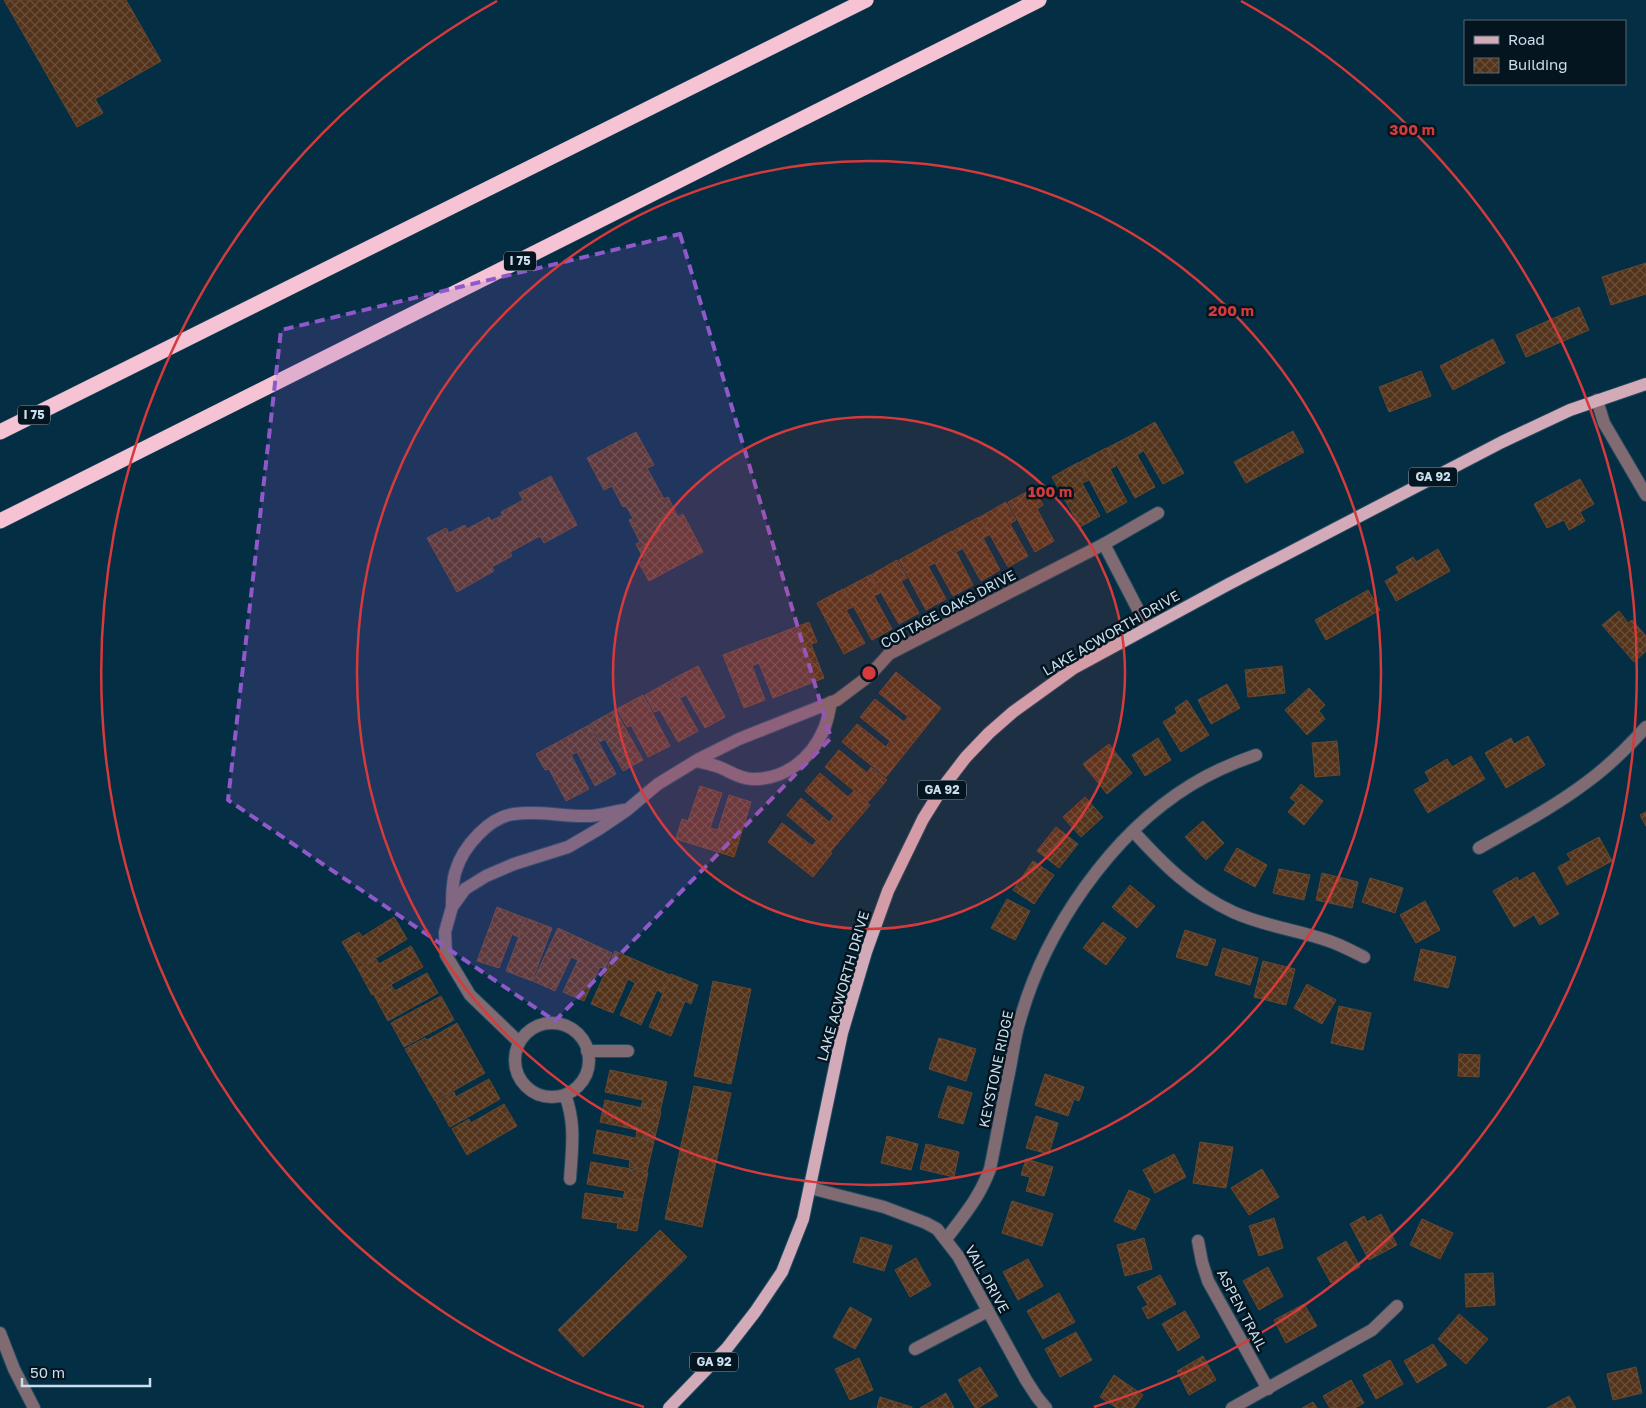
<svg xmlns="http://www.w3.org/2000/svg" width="1646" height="1408" font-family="'Golos Text',sans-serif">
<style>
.building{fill:url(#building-cross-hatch);stroke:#68472e}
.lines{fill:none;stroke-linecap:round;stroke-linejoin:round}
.minor-casing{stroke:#244a5f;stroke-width:14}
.major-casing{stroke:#244a5f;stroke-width:14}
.highway-casing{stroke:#244a5f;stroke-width:16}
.minor{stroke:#7f6b71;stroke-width:12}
.major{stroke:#d3aab7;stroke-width:12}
.highway{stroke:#f5c3d3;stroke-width:15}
.marked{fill:#8f59ca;fill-opacity:0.2;stroke:#8f59ca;stroke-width:4;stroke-dasharray:10 6;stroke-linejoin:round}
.ring{fill:none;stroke:#d53a3c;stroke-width:2.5}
.labels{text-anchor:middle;stroke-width:5;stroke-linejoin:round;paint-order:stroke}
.shield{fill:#05151f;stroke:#8fa2af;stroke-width:1}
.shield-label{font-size:12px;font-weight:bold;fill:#cadfed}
.street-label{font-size:14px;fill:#cadfed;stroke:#05151f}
.centre{fill:#d53a3c;stroke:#05151f;stroke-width:2.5}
.ring-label{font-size:15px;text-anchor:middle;font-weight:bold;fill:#d53a3c;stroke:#05151f;stroke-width:5;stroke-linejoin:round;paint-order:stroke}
</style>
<defs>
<pattern id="building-cross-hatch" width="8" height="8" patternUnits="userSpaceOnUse" patternTransform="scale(1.25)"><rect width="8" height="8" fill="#53331a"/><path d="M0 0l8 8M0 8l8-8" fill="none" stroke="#6a503c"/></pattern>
</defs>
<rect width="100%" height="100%" fill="#042e44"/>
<g class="building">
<path d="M4,0h122l35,61 -66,38 8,14 -26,14z"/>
<path d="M1646,263v31l-35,11 -9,-28z"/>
<path d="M1579,307l10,23 -63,27 -10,-22z"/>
<path d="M1493,339l12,24 -52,27 -13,-24z"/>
<path d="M1421,371l10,25 -42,16 -10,-25z"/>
<path d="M1155,422l29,51 -21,11 -29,-50z"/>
<path d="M1293,431l11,21 -58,31 -12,-21z"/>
<path d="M636,432l18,33 -7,3 17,31 4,-2 10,20 5,-3 20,38 -54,29 -10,-18 5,-3 -8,-16 4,-2 -11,-22 4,-2 -7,-12 -3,1 -11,-21 -8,4 -17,-32z"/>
<path d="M1134,434l9,17 -6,4 18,32 -20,11 -28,-50z"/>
<path d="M1106,448l10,18 -6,3 17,33 -20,11 -27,-51z"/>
<path d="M1079,462l10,18 -7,3 18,33 -20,11 -28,-50z"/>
<path d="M551,476l26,49 -33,18 -4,-7 -30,16 2,4 -20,11 2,4 -37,21 -30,-54 19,-10 3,5 16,-8 2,4 22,-12 2,4 12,-6 -2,-3 22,-12 -4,-7z"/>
<path d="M1580,479l14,25 -14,8 5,9 -16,9 -5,-10 -17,8 -13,-24z"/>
<path d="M1034,488l9,17 -6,4 17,32 -19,11 -27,-50z"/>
<path d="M1006,502l10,18 -6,4 18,32 -20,11 -28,-50z"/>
<path d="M979,517l10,18 -6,3 17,32 -19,11 -28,-50z"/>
<path d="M952,531l10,18 -6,3 17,33 -20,11 -18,-33 -7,3 18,33 -20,11 -27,-50z"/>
<path d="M1438,549l12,22 -54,30 -11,-20 14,-8 -3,-6 17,-10 3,5z"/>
<path d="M897,560l10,18 -6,3 18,32 -20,11 -28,-49z"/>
<path d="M870,575l10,18 -6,3 18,33 -20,11 -28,-51z"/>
<path d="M843,589l10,18 -7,3 19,33 -21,11 -27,-51z"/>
<path d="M1368,590l12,20 -54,30 -11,-20z"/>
<path d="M1619,611l9,12 4,-3 14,16v15l-12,11 -32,-37z"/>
<path d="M809,622l8,20 -6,2 13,34 -51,20 -14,-35 -7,3 13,34 -21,8 -21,-53z"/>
<path d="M698,666l27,51 -20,11 -19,-33 -5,3 -10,-18z"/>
<path d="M1282,666l3,27 -37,4 -3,-27z"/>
<path d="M896,672l45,36 -55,69 -44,-35 15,-18 29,23 4,-6 -30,-24 15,-18 29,23 4,-5 -29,-24z"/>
<path d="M670,681l28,50 -20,11 -18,-32 -6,2 -9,-17z"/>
<path d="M1227,684l13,24 -29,16 -13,-24z"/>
<path d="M1309,688l16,17 -6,6 6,8 -18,16 -22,-25z"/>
<path d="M643,695l27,51 -22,11 -17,-32 -4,2 -10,-18z"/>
<path d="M1187,700l22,35 -28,17 -18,-30 14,-9 -2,-5z"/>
<path d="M615,710l28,50 -20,11 -18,-32 -5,3 -10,-18z"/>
<path d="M589,725l27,49 -21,12 -18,-34 -6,3 18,34 -23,12 -17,-32 -4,1 -9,-16z"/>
<path d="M1528,736l17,29 -39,23 -21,-35 26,-15 3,6z"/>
<path d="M1158,738l13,22 -26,16 -13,-21z"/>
<path d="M1337,741l3,34 -25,2 -3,-34z"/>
<path d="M1109,744l23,29 -25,21 -24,-30z"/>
<path d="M839,750l28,23 4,-6 16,13 -19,22 -43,-35z"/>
<path d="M1471,756l14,23 -57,34 -14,-23 16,-9 -5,-9 22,-13 5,8z"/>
<path d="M820,773l28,24 6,-6 16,14 -40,47 -43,-37 14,-17 28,24 5,-6 -29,-25z"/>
<path d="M1301,784l22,17 -19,24 -16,-13 8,-10 -6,-4z"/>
<path d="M700,786l22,7 -12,35 8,2 11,-35 22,7 -17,55 -58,-18 6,-20 6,2z"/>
<path d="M1085,797l18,20 -22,20 -18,-20z"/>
<path d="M1646,812v14l-6,-11z"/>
<path d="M1203,821l21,22 -18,17 -21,-23z"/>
<path d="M782,823l30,23 4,-5 16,12 -19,24 -45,-35z"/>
<path d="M1056,827l22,17 -19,24 -22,-17z"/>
<path d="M1599,837l13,24 -45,24 -9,-18 13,-7 -4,-6z"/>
<path d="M1237,848l30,17 -12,22 -31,-17z"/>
<path d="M1033,861l21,14 -20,29 -21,-14z"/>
<path d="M1279,869l31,6 -6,25 -31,-7z"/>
<path d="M1534,872l25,42 -19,11 -6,-10 -20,12 -21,-36 24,-14 2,4z"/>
<path d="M1322,873l36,9 -6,26 -36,-8z"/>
<path d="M1370,878l33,10 -8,25 -33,-11z"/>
<path d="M1130,885l25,21 -18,22 -25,-21z"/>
<path d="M1007,899l23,12 -15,29 -24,-12z"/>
<path d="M1425,901l15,29 -24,13 -16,-28z"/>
<path d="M497,907l28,11 -7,19 -6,-3 -13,34 -22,-7z"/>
<path d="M394,917l13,22 -49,30 -16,-27 17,-10 3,5z"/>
<path d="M526,918l26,10 -20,53 -26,-10z"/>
<path d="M1103,922l23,16 -20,27 -23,-17z"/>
<path d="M558,928l54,25 -7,16 -5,-2 -16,34 -21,-9 15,-32 -7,-3 -16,34 -22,-10z"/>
<path d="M1185,930l31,10 -9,26 -31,-9z"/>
<path d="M411,946l12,21 -51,28 -14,-26 18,-10 3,5z"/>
<path d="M1223,948l35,10 -8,27 -35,-10z"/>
<path d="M1421,949l35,8 -8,31 -34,-8z"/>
<path d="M615,951l55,24 -8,18 -5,-3 -16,35 -21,-10 15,-32 -7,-4 -15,34 -22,-9z"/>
<path d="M1263,961l32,8 -9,36 -32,-8z"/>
<path d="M427,973l11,20 -50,28 -14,-26 17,-10 4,6z"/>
<path d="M671,974l27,11 -7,19 -6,-3 -14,35 -22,-9z"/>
<path d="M713,981l38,8 -20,95 -37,-8z"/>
<path d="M1307,984l29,16 -14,24 -28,-16z"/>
<path d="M441,996l13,24 -50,27 -13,-24z"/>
<path d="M1339,1006l32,7 -8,37 -32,-7z"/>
<path d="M457,1023l28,50 -50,28 -30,-52 20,-11 2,2z"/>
<path d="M939,1038l37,11 -10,32 -37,-12z"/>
<path d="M1459,1054l21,1 -1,22 -21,-1z"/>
<path d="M610,1070l57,12 -7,29 -19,-4 2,-7 -38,-8z"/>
<path d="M1045,1074l39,13 -5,14 -5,-2 -6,17 -33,-11z"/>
<path d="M489,1079l11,20 -50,28 -14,-25 18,-10 2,5z"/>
<path d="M694,1086l37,7 -29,134 -37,-8z"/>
<path d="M948,1086l24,7 -9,31 -25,-7z"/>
<path d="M605,1100l56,12 -7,29 -18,-4 1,-7 -37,-8z"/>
<path d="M504,1104l13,22 -50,29 -15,-26 17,-10 2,4z"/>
<path d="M1036,1116l22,7 -9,31 -23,-6z"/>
<path d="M597,1130l57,12 -7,29 -18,-4 1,-7 -37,-7z"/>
<path d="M887,1136l31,8 -7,26 -30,-7z"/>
<path d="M1200,1142l33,5 -7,41 -33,-5z"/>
<path d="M926,1144l33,8 -5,25 -34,-8z"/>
<path d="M1174,1154l12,23 -31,16 -12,-23z"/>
<path d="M1026,1159l27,8 -9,29 -18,-5 4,-14 -9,-2z"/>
<path d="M591,1162l57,10 -6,29 -19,-4 2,-6 -38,-7z"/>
<path d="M1262,1169l17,28 -30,18 -18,-27z"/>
<path d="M1129,1190l21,9 -15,31 -21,-9z"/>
<path d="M585,1193l57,8 -5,30 -20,-3 1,-5 -36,-5z"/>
<path d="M1012,1201l41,13 -11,32 -40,-13z"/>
<path d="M1381,1214l16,31 -28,15 -19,-36 14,-8 3,6z"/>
<path d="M1274,1218l9,30 -24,8 -10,-30z"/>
<path d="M1422,1219l31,14 -13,26 -30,-14z"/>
<path d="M660,1230l27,27 -104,100 -25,-27z"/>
<path d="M861,1237l31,9 -8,25 -31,-9z"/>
<path d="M1144,1238l8,31 -27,7 -8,-31z"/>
<path d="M1346,1241l14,26 -29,16 -14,-25z"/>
<path d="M916,1258l15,27 -21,12 -15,-27z"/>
<path d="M1028,1259l15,27 -25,14 -15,-28z"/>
<path d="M1268,1267l15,29 -24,14 -16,-29z"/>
<path d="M1493,1273l2,32 -29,2 -1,-33z"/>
<path d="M1160,1275l16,29 -28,15 -6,-11 6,-3 -11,-18z"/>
<path d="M1059,1293l16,29 -32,17 -16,-28z"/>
<path d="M1304,1304l13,22 -31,17 -12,-23z"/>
<path d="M850,1307l22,12 -17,30 -22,-12z"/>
<path d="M1185,1311l15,26 -22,14 -16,-27z"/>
<path d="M1459,1314l29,25 -22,25 -28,-25z"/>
<path d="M1076,1332l16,28 -32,17 -15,-28z"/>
<path d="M1433,1344l14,21 -30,18 -13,-22z"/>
<path d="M1203,1356l13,24 -27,15 -12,-24z"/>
<path d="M859,1358l14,32 -23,10 -15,-31z"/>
<path d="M1390,1360l13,24 -27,15 -13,-24z"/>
<path d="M980,1367l18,29 -20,12h-3l-17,-28z"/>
<path d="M1636,1367l6,26 -29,7 -6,-26z"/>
<path d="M1114,1375l29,20 -9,13h-17l-17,-11z"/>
<path d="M1351,1380l13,23 -9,5h-25l-7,-12z"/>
<path d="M946,1393l8,15h-34z"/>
<path d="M1569,1396l7,12h-29z"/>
<path d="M880,1397l32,10v1h-35z"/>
<path d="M1313,1402l4,6h-15z"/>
</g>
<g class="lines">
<defs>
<g id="minor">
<path d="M1597,400l7,23 42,72"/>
<path d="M1104,544l43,83"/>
<path d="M696,761c8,2 15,3 23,6 10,4 21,12 33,12 33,1 60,-21 72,-50 4,-9 5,-18 7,-27"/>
<path d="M1133,831c30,33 59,62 100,81 30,14 65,18 96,29 12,4 23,10 35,16"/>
<path d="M1479,848c37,-21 75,-41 108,-66 22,-16 41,-35 59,-55"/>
<path d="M452,907c0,-12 0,-26 4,-37 7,-23 33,-53 58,-56 25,-4 50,3 76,2 11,-1 22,-4 34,-6"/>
<circle cx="552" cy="1060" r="37"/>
<path d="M519,1042l-49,-47 -24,-40 -1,-23 7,-25 13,-18 21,-13 28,-12 54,-17 31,-18 28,-19 31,-26 41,-25 40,-20 98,-39 32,-24 20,-22 215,-110 54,-31"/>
<path d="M587,1051h41"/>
<path d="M565,1095c11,28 7,54 5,84"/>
<path d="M810,1188l74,19 42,16 11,6 21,27 68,124 11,17 9,11"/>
<path d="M946,1239c19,-25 33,-41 44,-70 7,-34 13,-68 20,-101 3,-16 5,-33 10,-48 25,-90 91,-186 171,-235 21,-13 42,-22 65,-30"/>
<path d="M1198,1241l4,21 6,19 60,108"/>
<path d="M0,1333l14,36 20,39"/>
<path d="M915,1349l73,-38"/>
<path d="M1232,1408l140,-78 25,-24"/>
</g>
<path id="major" d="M669,1408l58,-60 28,-36 27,-40 21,-53 39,-186 24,-81 22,-61 35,-72 20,-32 23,-30 23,-24 24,-21 61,-44 153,-83 275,-143 68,-32 76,-26"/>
<g id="highway">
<path d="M0,432l866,-432"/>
<path d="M0,521l1039,-521"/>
</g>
</defs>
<use href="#minor" class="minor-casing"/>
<use href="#major" class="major-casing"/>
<use href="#highway" class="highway-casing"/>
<use href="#minor" class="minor"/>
<use href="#major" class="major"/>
<use href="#highway" class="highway"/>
</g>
<path class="marked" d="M680,234l151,504 -276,283 -327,-221 53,-470z"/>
<circle cx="869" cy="673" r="256" fill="#d53a3c" fill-opacity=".12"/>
<g class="ring">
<circle cx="869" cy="673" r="256"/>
<circle cx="869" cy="673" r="512"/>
<path d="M644 1407A768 768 0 0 1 497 1M1241 1A768 768 0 0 1 1094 1407"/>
</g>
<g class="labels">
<g class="shield">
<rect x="504" y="251.5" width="32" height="19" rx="4"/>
<rect x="18" y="405.5" width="32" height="19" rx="4"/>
<rect x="1409" y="467.5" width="48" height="19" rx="4"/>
<rect x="918" y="780.5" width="48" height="19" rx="4"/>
<rect x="690" y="1352.5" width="48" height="19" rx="4"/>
</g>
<g class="shield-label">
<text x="520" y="265">I 75</text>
<text x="34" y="419">I 75</text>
<text x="1433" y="481">GA 92</text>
<text x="942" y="794">GA 92</text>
<text x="714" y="1366">GA 92</text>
</g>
<g class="street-label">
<text transform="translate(948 609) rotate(-28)" y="5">COTTAGE OAKS DRIVE</text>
<text transform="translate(1111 633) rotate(-30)" y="5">LAKE ACWORTH DRIVE</text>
<text transform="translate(843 986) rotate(-74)" y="5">LAKE ACWORTH DRIVE</text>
<text transform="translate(996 1069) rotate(-78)" y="5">KEYSTONE RIDGE</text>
<text transform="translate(987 1279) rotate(61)" y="5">VAIL DRIVE</text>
<text transform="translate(1242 1310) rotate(62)" y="5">ASPEN TRAIL</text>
</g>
</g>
<circle cx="869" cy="673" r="8" class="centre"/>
<g class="ring-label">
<text x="1412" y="135">300 m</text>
<text x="1231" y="316">200 m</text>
<text x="1050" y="497">100 m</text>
</g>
<rect x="1464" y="20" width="162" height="65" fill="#05151f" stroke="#546671"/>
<rect x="1474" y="36" width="25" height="8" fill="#d3aab7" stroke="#546671"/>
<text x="1508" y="45" font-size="15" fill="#cadfed">Road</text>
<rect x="1474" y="58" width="25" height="15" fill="url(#building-cross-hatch)" stroke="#546671"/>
<text x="1508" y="70" font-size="15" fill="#cadfed">Building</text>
<path d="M22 1378v8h128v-8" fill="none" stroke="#cadfed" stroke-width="2.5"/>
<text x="30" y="1378" font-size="15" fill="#cadfed" stroke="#05151f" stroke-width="4" paint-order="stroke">50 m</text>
</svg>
